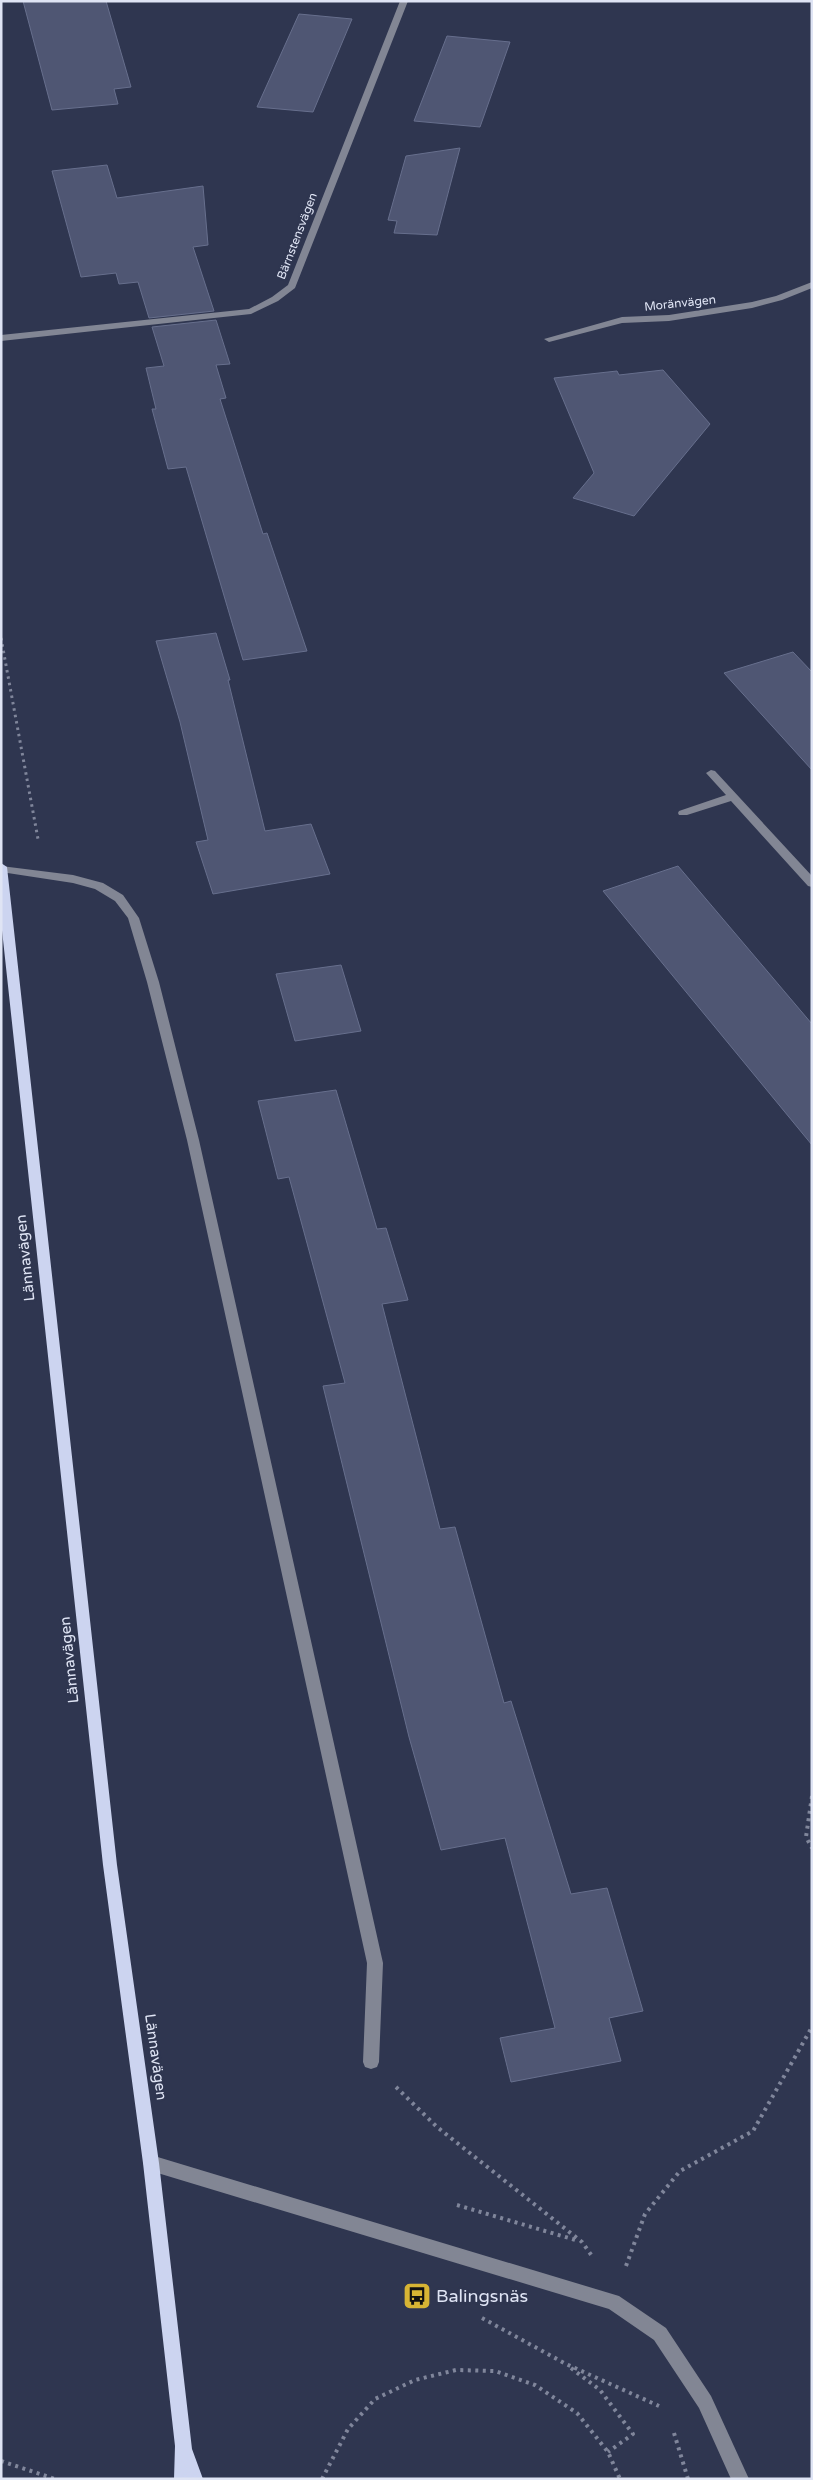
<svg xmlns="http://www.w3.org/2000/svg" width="813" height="2480" font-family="'Varela Round',sans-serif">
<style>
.building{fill:#4f5673;stroke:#676f8d}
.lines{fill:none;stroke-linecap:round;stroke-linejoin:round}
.path-far1{stroke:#80869b;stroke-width:3;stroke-dasharray:2.5 4;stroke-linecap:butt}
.path{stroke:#80869b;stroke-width:4;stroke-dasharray:3 4.5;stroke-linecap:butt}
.minor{fill:#828694;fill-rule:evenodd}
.major{fill:#ccd4f0;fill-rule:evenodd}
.labels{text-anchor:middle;stroke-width:4.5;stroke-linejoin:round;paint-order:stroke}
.far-street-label{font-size:12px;fill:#dfe4f4;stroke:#2f3650}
.street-label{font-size:15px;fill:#dfe4f4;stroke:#2f3650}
.near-poi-label{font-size:18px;fill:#dfe4f4;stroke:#2f3650;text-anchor:start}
</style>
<rect width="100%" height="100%" fill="#2f3650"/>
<g class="building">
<path d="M23,1h83l25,86 -17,2 4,15 -66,6z"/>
<path d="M299,14l53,5 -39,93 -56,-5z"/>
<path d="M447,36l63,6 -30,85 -66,-6z"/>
<path d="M460,148l-23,87 -43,-2 3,-12 -9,-1 18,-64z"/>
<path d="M107,165l10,33 86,-12 5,59 -15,2 21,64 -65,7 -11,-36 -19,2 -3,-11 -35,4 -29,-106z"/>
<path d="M216,320l14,44 -14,1 10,33 -6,1 43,135 4,-1 40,118 -64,9 -57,-193 -18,2 -16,-60h4l-10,-41 18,-2 -12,-39z"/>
<path d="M663,370l47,54 -76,92 -61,-18 21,-25 -40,-95 63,-7 2,4z"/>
<path d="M216,633l14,47h-2l37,151 46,-7 19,50 -117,20 -17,-52 12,-2 -28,-118 -24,-81z"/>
<path d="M793,652l19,20v98l-88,-97z"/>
<path d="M678,866l134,158v121l-209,-254z"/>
<path d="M341,965l20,66 -66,10 -19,-67z"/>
<path d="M336,1090l41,139 9,-1 22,72 -26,4 58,225 15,-2 49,176 7,-2 60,193 36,-6 36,123 -34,7 12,43 -110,21 -11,-44 55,-10 -50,-190 -64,12 -32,-113 -86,-351 22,-3 -56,-206 -11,2 -20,-78z"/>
</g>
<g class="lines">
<path class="path-far1" d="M1,638l37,201"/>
<g class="path">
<path d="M812,1796l-6,41 6,11"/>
<path d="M396,2087l41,40 145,115 10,14"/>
<path d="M457,2205l122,36"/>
<path d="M626,2266l19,-52 35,-43 73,-40 59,-104"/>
<path d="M482,2318l84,46 93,42"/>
<path d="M571,2368l29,22 33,44 -25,18"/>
<path d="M674,2433l14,46"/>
<path d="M1,2461l54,18"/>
<path d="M322,2479l26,-50 27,-30 40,-19 41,-10 39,1 40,14 42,28 31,39 12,27"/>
</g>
<g class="minor">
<path d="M400,1h8l-113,287 -17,13 -27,13 -250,27v-6l248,-26 23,-12 16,-12z"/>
<path d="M812,282v6l-30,12 -30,8 -83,13 -47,2 -73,19 -5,-3 78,-22 47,-2 83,-13 24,-6z"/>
<path d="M711,770l4,1 97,105v11l-4,-1 -77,-85 -44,14h-8l-1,-2 1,-2 47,-16 -20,-22z"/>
<path d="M1,866l72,9 30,8 20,12 16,23 20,64 40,158 184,823 -4,99 -2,5 -6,2 -6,-2 -2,-5 4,-99 -180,-823 -40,-158 -19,-64 -13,-17 -20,-12 -22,-6 -72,-11z"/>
<path d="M151,2155l468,141 47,32 45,68 38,83h-18l-32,-71 -45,-68 -45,-31 -458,-138 -6,-3 -2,-5 2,-5z"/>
</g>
<path class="major" d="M1,863l6,4 110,998 42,298 33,286 11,30h-29l1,-33 -32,-283 -40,-298 -102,-944z"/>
</g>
<defs>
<symbol id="bus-square" viewBox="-11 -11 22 22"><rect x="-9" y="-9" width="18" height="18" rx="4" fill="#d7b434" stroke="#2f3650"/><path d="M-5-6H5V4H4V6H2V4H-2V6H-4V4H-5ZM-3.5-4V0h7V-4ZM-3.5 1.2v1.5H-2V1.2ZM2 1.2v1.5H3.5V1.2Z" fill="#111"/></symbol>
</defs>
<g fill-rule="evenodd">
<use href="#bus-square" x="401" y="2280" width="32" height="32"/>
</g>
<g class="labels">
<g class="far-street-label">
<text transform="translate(297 236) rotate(-69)" y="4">Bärnstensvägen</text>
<text transform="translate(680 303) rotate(-6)" y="4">Moränvägen</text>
</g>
<g class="street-label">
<text transform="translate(25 1258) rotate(-96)" y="5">Lännavägen</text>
<text transform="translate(69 1660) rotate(-96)" y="5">Lännavägen</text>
<text transform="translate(156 2057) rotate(82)" y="5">Lännavägen</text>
</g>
<g class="near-poi-label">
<text x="436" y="2302">Balingsnäs</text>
</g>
</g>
<rect width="813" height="2480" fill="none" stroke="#dfe4f4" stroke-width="5"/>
</svg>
